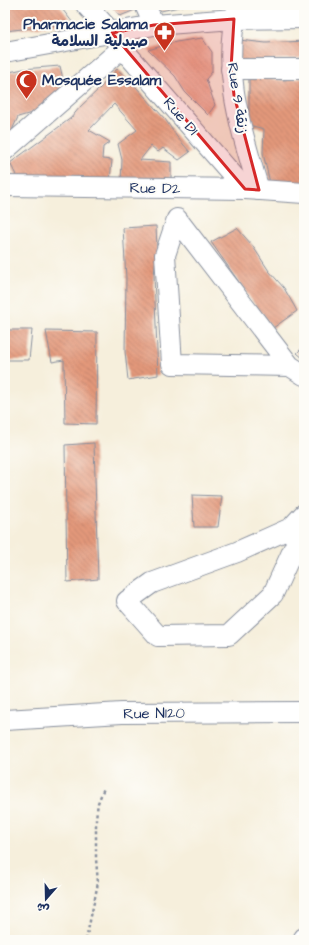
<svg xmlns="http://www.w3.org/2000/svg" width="309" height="945" font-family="'Architects Daughter','Playpen Sans Arabic',sans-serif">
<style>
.building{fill:url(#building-back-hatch)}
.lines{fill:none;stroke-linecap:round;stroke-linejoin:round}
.minor-casing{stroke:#888f9d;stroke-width:22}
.path{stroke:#888f9d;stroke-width:2.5;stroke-dasharray:3 3;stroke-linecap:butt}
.minor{stroke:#fff;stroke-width:20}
.marked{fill:#d62828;fill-opacity:0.2;stroke:#d62828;stroke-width:3;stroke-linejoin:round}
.labels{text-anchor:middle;stroke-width:4;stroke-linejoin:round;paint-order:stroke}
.poi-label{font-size:15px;font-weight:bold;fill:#1b2f5e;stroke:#fdfcf7;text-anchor:end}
.street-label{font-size:15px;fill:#1b2f5e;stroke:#fdfcf7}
</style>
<defs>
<pattern id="building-back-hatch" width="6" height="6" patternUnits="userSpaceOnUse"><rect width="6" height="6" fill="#e3987a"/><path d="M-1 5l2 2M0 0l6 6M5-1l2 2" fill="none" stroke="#b77c67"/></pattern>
</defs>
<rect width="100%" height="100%" fill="#fdfcf7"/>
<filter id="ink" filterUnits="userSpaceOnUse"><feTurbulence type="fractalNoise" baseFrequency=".025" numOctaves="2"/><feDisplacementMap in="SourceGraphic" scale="8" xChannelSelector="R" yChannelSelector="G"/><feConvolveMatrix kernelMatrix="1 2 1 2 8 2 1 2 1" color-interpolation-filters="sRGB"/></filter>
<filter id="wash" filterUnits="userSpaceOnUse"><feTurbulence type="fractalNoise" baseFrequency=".012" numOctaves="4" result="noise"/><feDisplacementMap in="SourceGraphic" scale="16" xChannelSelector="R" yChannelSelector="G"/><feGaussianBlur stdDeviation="0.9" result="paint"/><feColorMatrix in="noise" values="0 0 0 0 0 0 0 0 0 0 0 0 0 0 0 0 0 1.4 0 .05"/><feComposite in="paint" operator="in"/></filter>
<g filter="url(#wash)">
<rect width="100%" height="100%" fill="#f6efdc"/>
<g id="blocks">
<g class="building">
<path d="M5,5h54l14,18 -68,8z"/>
<path d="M111,5h21l3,5 -15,6z"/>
<path d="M156,5h27v1l-22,5z"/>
<path d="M202,38l10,14v20l-6,7 9,26 -7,10 -23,-23 -10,-16 -27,-26 28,-8z"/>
<path d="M239,40l27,3 38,-2v17l-64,4z"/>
<path d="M60,66l5,22 -30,24 -17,5 -11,24h-2v-68l18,-4z"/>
<path d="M117,69l19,18 29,32 12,18 13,15 -11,8 -16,-12 -5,4 -7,-6 -11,14 31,2v21l-50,1 1,-24 -4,-16 19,-14 -23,-26 -25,26 21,12 -7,5 -1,12 10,1 -2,20 -93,-3 -7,-14 61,-45 9,-11 20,-19z"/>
<path d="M249,76l34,4 21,-2v111l-33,-2 -8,-34 1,-24 -15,-4z"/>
<path d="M156,226l1,22 -3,27 4,100 -30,5 -3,-29 1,-73 -3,-50z"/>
<path d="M237,228l15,17 17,26 15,17 13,23 -24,17 -18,-23 -44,-63z"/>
<path d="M5,330h27l-3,30h-24z"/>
<path d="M46,331l51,1 -1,92 -31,-1 -1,-63 -12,2z"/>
<path d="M304,346v13l-7,-6z"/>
<path d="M94,443l4,136 -31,3 -2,-137z"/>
<path d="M192,495l30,1 -4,31h-24z"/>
</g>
</g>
</g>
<g filter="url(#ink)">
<use href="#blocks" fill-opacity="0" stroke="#888f9d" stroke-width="1"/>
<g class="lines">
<defs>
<g id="minor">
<path d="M86,5l26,28 10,15 123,141"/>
<path d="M145,5l9,20"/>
<path d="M238,5c-18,64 3,124 21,185"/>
<path d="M5,52l149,-27 80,-6 70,-1"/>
<path d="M231,69h73"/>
<path d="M5,150l117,-102"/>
<path d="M5,186l240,3 59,4"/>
<path d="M290,366l-118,-2 -7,-109 12,-36 113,147 14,9"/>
<path d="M304,514l-13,14 -54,24 -85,31 -25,18 31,35 71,-1 44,-41 31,-68"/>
<path d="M5,720l117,-7 182,-1"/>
<path d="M303,940l1,-2"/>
</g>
</defs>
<use href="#minor" class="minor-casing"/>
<path class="path" d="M86,940l12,-57 -2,-24v-41l2,-15 6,-15"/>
<use href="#minor" class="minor"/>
</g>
</g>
<path class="marked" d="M234,19l-3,50 3,26 25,95 -14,-1 -133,-156 42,-8z"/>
<defs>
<symbol id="pharmacy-pin" viewBox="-11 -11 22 30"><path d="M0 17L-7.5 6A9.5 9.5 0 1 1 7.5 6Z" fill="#c8321e" stroke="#fdfcf7"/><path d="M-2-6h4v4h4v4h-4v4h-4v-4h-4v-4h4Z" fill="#fff"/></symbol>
<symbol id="mosque-pin" viewBox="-11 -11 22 30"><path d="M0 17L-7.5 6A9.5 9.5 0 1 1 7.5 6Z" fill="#c8321e" stroke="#fdfcf7"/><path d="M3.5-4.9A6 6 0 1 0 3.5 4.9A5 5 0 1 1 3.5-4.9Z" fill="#fff"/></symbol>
</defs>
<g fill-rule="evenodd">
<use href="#pharmacy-pin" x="152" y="20" width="25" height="34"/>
<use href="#mosque-pin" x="14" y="68" width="25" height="34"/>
</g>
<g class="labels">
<g class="poi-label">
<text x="148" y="29">Pharmacie Salama<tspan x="148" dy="17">صيدلية السلامة</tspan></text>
<text x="42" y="85" text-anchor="start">Mosquée Essalam</text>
</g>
<g class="street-label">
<text transform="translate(238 98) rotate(81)" y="5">Rue 9 زنقة</text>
<text transform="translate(181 116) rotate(49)" y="5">Rue D1</text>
<text transform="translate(155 188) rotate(1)" y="5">Rue D2</text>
<text transform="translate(154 713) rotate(-1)" y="5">Rue N120</text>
</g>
</g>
<rect width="309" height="945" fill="none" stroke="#fdfcf7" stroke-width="20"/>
<g transform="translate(46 899) rotate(200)" stroke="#fdfcf7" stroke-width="3" paint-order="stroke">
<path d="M0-3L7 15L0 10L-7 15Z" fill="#1b2f5e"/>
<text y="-6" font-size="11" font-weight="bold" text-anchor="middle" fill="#1b2f5e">ش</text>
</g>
</svg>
